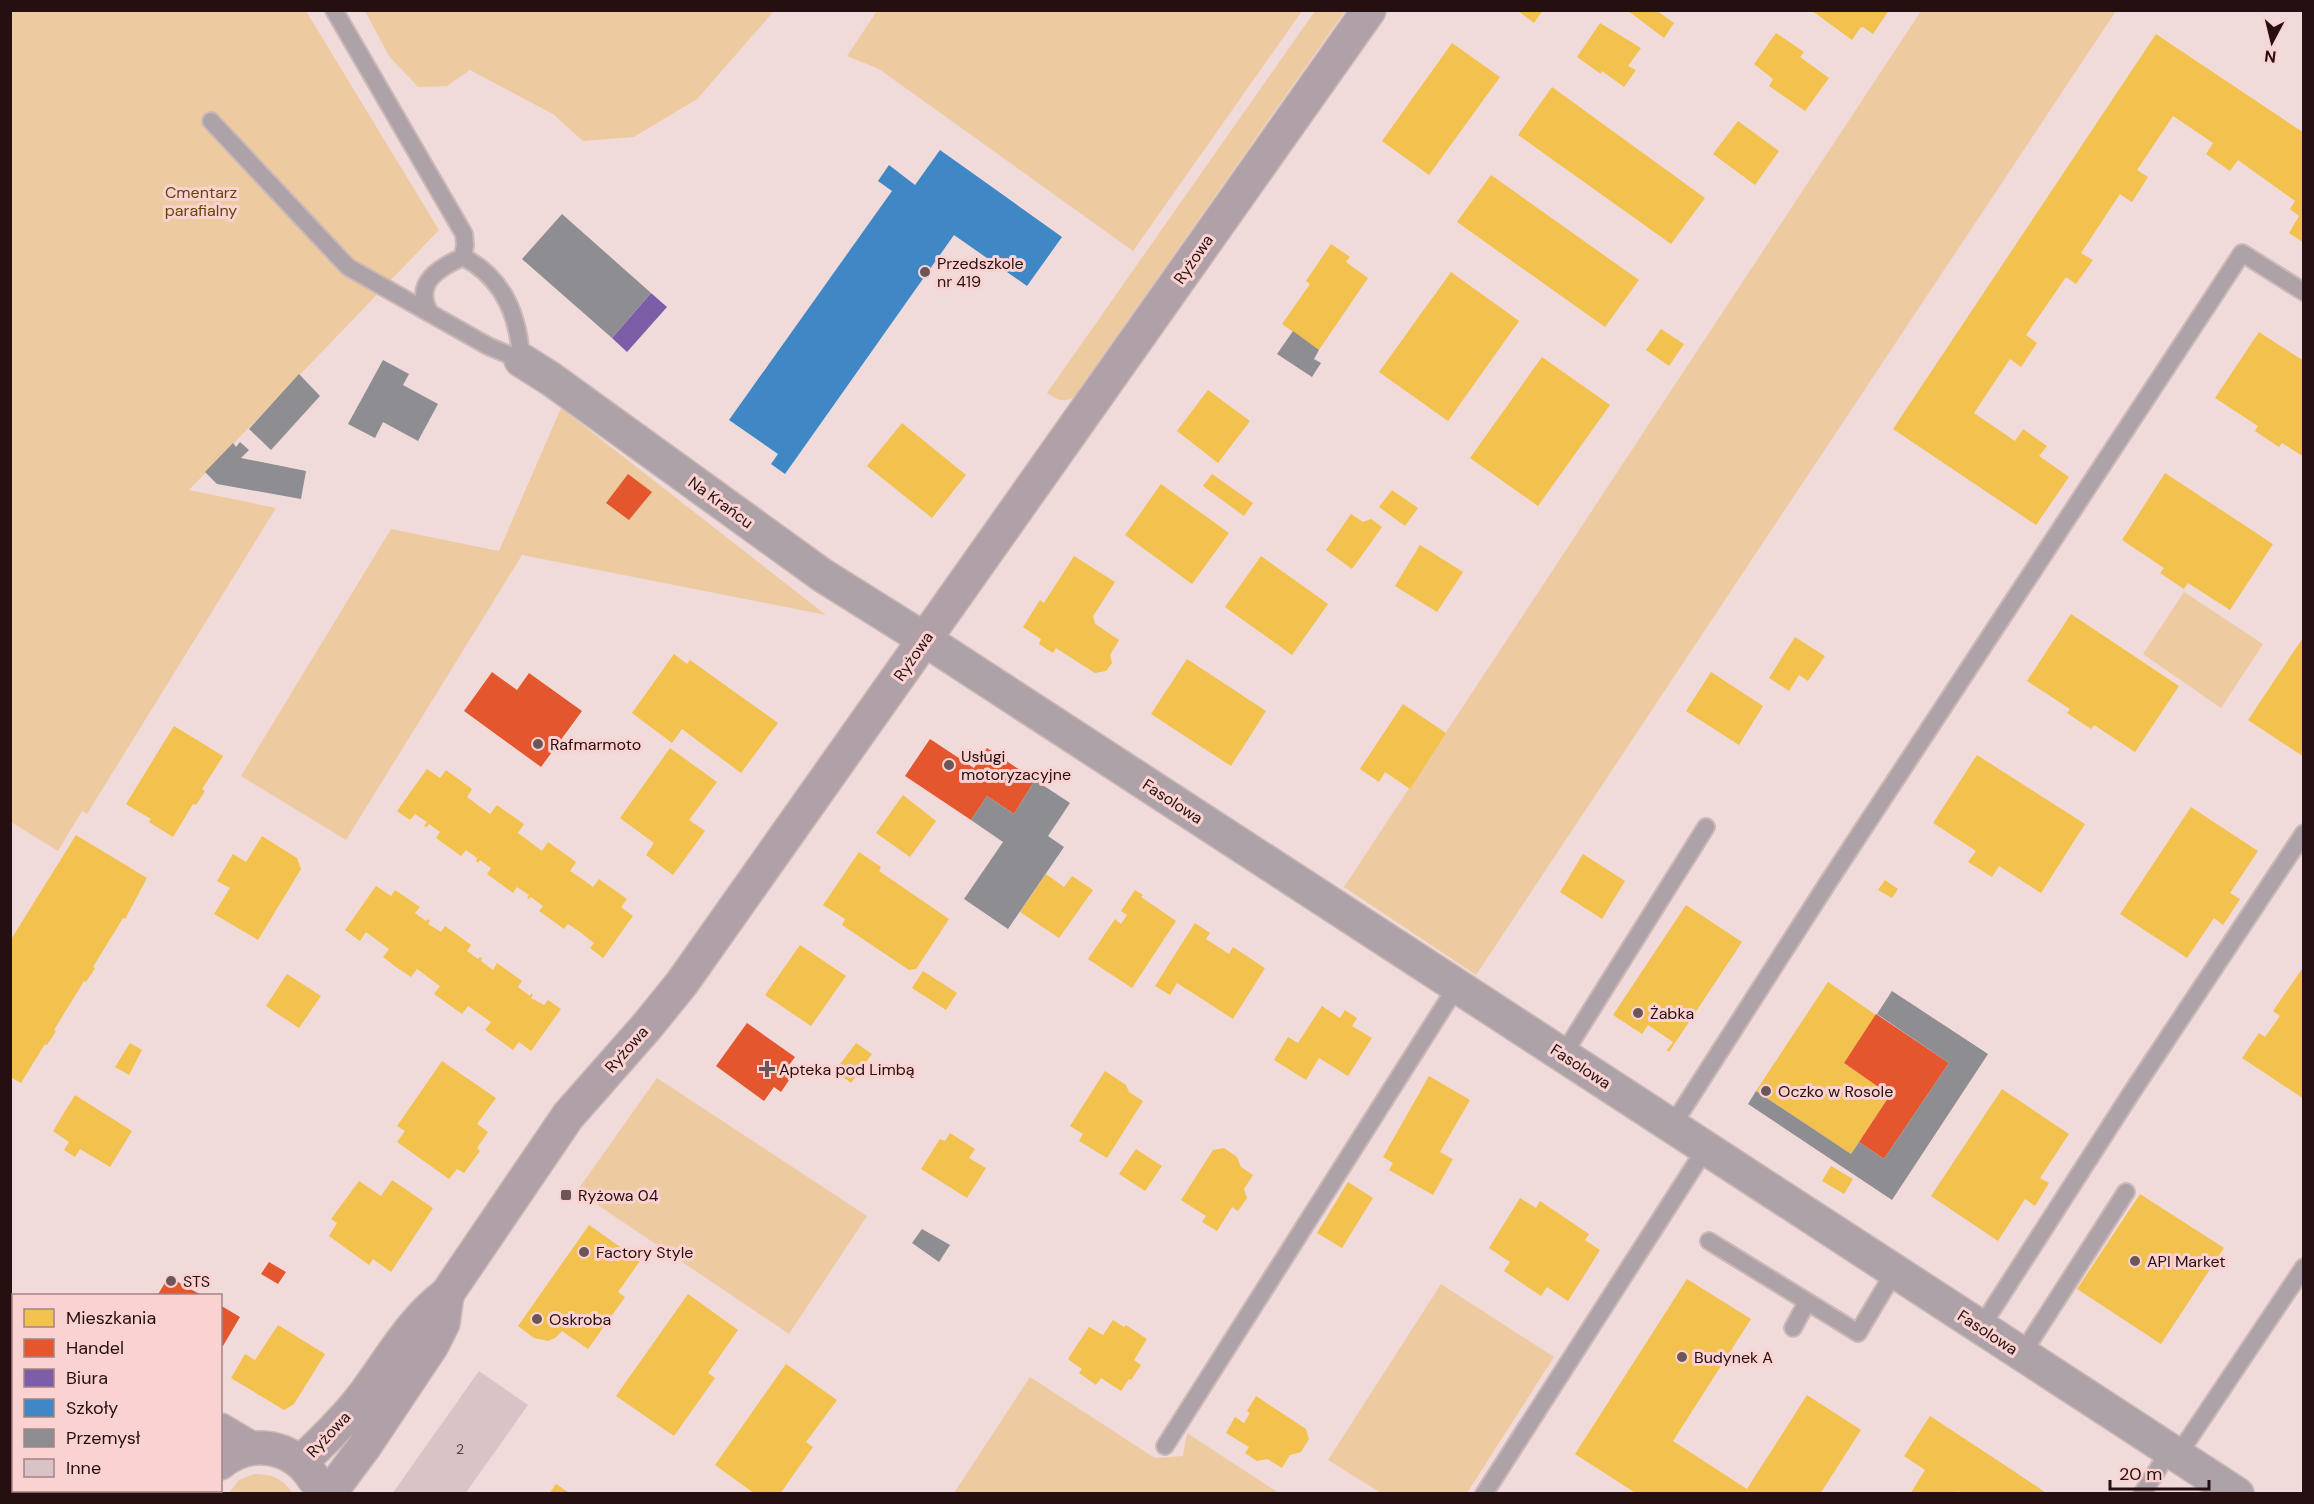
<svg xmlns="http://www.w3.org/2000/svg" width="2314" height="1504" font-family="'DM Sans',sans-serif">
<style>
.green{fill:#edca9f}
.homes{fill:#f2c14e}
.shops{fill:#e4572e}
.offices{fill:#7b5ea7}
.schools{fill:#3f88c5}
.industry{fill:#8d8d92}
.building{fill:#d9c3c6}
.lines{fill:none;stroke-linecap:round;stroke-linejoin:round}
.lane-casing{stroke:#cbb8b7;stroke-width:20}
.street-casing{stroke:#cbb8b7;stroke-width:36}
.secondary-casing{stroke:#cbb8b7;stroke-width:36}
.lane{stroke:#aea2a9;stroke-width:16}
.street{stroke:#aea2a9;stroke-width:33}
.secondary{stroke:#b0a0a7;stroke-width:33}
.poi-dot{fill:#6c5657;stroke:#fad2d1;stroke-width:2}
.labels{text-anchor:middle;stroke-width:6;stroke-linejoin:round;paint-order:stroke}
.number-label{font-size:14px;fill:#543e40}
.park-label{font-size:16px;fill:#654703;stroke:#fad2d1}
.street-label{font-size:16px;fill:#250f10;stroke:#fad2d1}
.poi-label{font-size:16px;fill:#250f10;stroke:#fad2d1;text-anchor:start}
</style>
<rect width="100%" height="100%" fill="#f1dbda"/>
<g class="green">
<path d="M10,11h296l133,219 -250,260 87,18 -189,306 -5,-3 -24,40 -47,-29z"/>
<path d="M365,11h409l-77,88 -63,38 -51,4 -30,-27 -83,-44 -23,16 -29,1 -29,-31z"/>
<path d="M877,11v-1l425,1 -169,240 -254,-182 -32,-13z"/>
<path d="M1315,11h30l-272,387c-12,5 -17,1 -26,-5z"/>
<path d="M1921,11h195l-640,964 -132,-88z"/>
<path d="M561,408l265,207 -304,-60 -176,285 -105,-64 150,-247 108,22z"/>
<path d="M2184,592l79,52 -42,64 -78,-54z"/>
<path d="M657,1078l210,138 -78,118 -212,-143z"/>
<path d="M1441,1284l113,73 -87,136h-86l-53,-33z"/>
<path d="M1030,1377l125,81 28,-2 4,-23 92,60h-325z"/>
<path d="M254,1474c17,0 29,4 38,19h-63l10,-13z"/>
</g>
<g class="homes">
<path d="M1517,10h26l-9,13z"/>
<path d="M1627,10h29l18,13 -10,15z"/>
<path d="M1811,10h78l-16,24 -10,-7 -3,1 -8,12z"/>
<path d="M1600,23l41,25 -13,18 8,4 -12,17 -22,-16 -1,3 -24,-17z"/>
<path d="M1776,33l28,19 -4,5 29,21 -24,33 -36,-25 4,-7 -19,-15z"/>
<path d="M2156,34l148,99v110l-15,-10 10,-17 -9,-7 5,-8 -57,-41 -8,11 -24,-17 7,-11 -40,-27 -36,54 11,7 -16,25 -12,-8 -39,59 12,7 -17,24 -10,-7 -40,58 11,8 -16,24 -11,-8 -36,54 41,28 8,-12 24,17 -8,10 30,21 -33,48 -143,-96z"/>
<path d="M1452,43l48,34 -71,98 -47,-34z"/>
<path d="M1552,87l153,111 -34,46 -153,-109z"/>
<path d="M1738,121l41,30 -24,34 -42,-31z"/>
<path d="M1491,175l148,105 -34,47 -148,-105z"/>
<path d="M1331,244l19,13 -4,5 22,16 -49,72 -37,-26 28,-40 -4,-3z"/>
<path d="M1451,272l68,49 -71,100 -69,-49z"/>
<path d="M1661,329l23,15 -15,22 -23,-16z"/>
<path d="M2259,332l45,29v96l-22,-14 -3,4 -24,-16 3,-5 -43,-28z"/>
<path d="M1542,357l68,48 -72,101 -68,-48z"/>
<path d="M1208,390l42,31 -32,42 -41,-32z"/>
<path d="M902,423l64,52 -34,43 -65,-52z"/>
<path d="M2165,473l108,71 -43,66 -42,-27 -4,6 -24,-16 4,-5 -42,-28z"/>
<path d="M1212,474l41,29 -9,13 -41,-30z"/>
<path d="M1161,484l68,49 -37,51 -67,-49z"/>
<path d="M1392,490l26,18 -13,18 -26,-19z"/>
<path d="M1351,514l12,8 8,-3 11,8 -30,42 -26,-19z"/>
<path d="M1420,545l43,27 -26,40 -42,-26z"/>
<path d="M1074,556l41,26 -22,34 2,8 24,16 -9,15 2,8 -6,8 -11,2 -39,-25 -3,5 -14,-9 2,-5 -18,-12 17,-27 4,3z"/>
<path d="M1261,556l67,48 -36,51 -67,-48z"/>
<path d="M2071,614l108,72 -44,66 -41,-27 -3,4 -24,-16 3,-4 -43,-28z"/>
<path d="M2304,636v121l-56,-37z"/>
<path d="M1795,637l30,19 -17,25 -9,-6 -10,16 -20,-13z"/>
<path d="M674,654l13,10 3,-4 88,63 -37,50 -59,-44 -10,14 -40,-30z"/>
<path d="M1187,659l79,52 -35,55 -80,-52z"/>
<path d="M1711,672l52,34 -24,39 -53,-34z"/>
<path d="M1403,704l43,29 -36,56 -25,-17 -6,10 -19,-13z"/>
<path d="M174,726l49,30 -21,33 3,2 -9,14 -3,-1 -20,33 -24,-15 2,-3 -25,-15z"/>
<path d="M670,748l47,34 -28,38 16,11 -32,44 -27,-20 8,-12 -34,-25z"/>
<path d="M1977,755l108,69 -44,69 -42,-27 -7,11 -24,-15 8,-11 -43,-28z"/>
<path d="M427,769l13,9 6,-8 26,19 -5,8 12,9 11,8 7,-9 27,19 -6,9 24,18 6,-9 28,20 -6,9 12,8 11,8 6,-8 28,20 -6,8 12,9 -30,42 -13,-10 4,-5 -14,-11 -12,-8 -4,5 -25,-18 4,-5 -12,-9 -2,2 -2,-1 2,-3 -12,-8 -4,6 -26,-19 4,-6 -11,-8 -2,3 -2,-2 1,-3 -11,-8 -5,6 -25,-18 4,-6 -11,-8 -2,3 -3,-1 3,-4 -12,-8 -5,6 -13,-9z"/>
<path d="M903,795l33,26 -26,36 -34,-24z"/>
<path d="M2191,807l67,44 -28,42 10,6 -17,26 -9,-7 -27,40 -67,-44z"/>
<path d="M76,835l71,43 -22,41 -2,-1 -30,49 2,1 -9,14 -2,-1 -30,49 2,1 -9,14 -2,-1 -24,39 -11,-6v-136z"/>
<path d="M262,836l35,22 4,11 -43,71 -44,-26 16,-26 -13,-7 16,-27 13,8z"/>
<path d="M859,852l22,15 -2,4 70,48 -33,50 -7,1 -67,-45 3,-6 -22,-14z"/>
<path d="M1583,854l42,27 -23,38 -42,-27z"/>
<path d="M1046,874l18,13 8,-11 21,14 -34,48 -39,-26z"/>
<path d="M1885,880l13,9 -6,9 -14,-8z"/>
<path d="M376,886l15,10 4,-6 25,17 -5,6 11,8 2,-2 2,2 -2,3 13,8 4,-6 26,19 -4,6 11,8 2,-2 2,1 -1,3 12,9 4,-7 25,18 -4,6 12,9 1,-3 2,2 -2,3 13,7 4,-5 13,9 -30,42 -12,-9 -6,8 -28,-20 6,-8 -23,-16 -6,8 -28,-20 6,-8 -23,-17 -6,8 -15,-10 -13,-10 6,-8 -23,-17 -6,9 -15,-11z"/>
<path d="M1135,890l8,5 -2,2 35,24 -44,67 -44,-29 27,-40 6,5 6,-9 -6,-4z"/>
<path d="M1686,905l56,37 -73,110 -2,-2 6,-8 -25,-17 -6,9 -29,-19z"/>
<path d="M1195,923l15,10 -4,6 23,15 4,-7 32,21 -32,51 -56,-36 -7,12 -15,-9z"/>
<path d="M800,945l46,31 -35,50 -46,-31z"/>
<path d="M2304,966v133l-62,-41 17,-25 6,4 15,-21 -7,-5z"/>
<path d="M923,971l34,22 -11,17 -34,-22z"/>
<path d="M287,974l34,22 -22,32 -33,-22z"/>
<path d="M1828,982l48,33 -32,48 46,32 -39,59 -95,-63z"/>
<path d="M1322,1006l18,12 5,-8 12,8 -5,8 20,12 -24,38 -29,-18 -13,22 -32,-20 14,-23 10,6z"/>
<path d="M130,1043l12,7 -13,25 -14,-8z"/>
<path d="M856,1043l16,11 -21,29 -16,-12z"/>
<path d="M442,1061l54,37 -19,26 11,8 -11,16 3,3 -16,22 -7,-4 -8,10 -52,-37 8,-11 -8,-5z"/>
<path d="M1105,1071l21,14 3,7 14,9 -36,57 -28,-17 4,-7 -13,-8z"/>
<path d="M1429,1076l41,24 -30,52 13,7 -20,36 -44,-25 4,-7 -10,-6z"/>
<path d="M2002,1089l67,45 -29,44 9,5 -14,23 -10,-7 -27,42 -67,-45z"/>
<path d="M75,1095l57,36 -22,36 -30,-18 -5,8 -11,-7 5,-8 -16,-11z"/>
<path d="M950,1133l25,16 -6,9 17,10 -19,30 -46,-29 19,-30 5,2z"/>
<path d="M1224,1148l13,9 4,10 12,8 -9,14 3,9 -9,13 -6,-4 -15,24 -15,-9 4,-6 -25,-16 32,-50z"/>
<path d="M1136,1149l26,17 -17,25 -26,-17z"/>
<path d="M1831,1166l22,13 -9,15 -22,-13z"/>
<path d="M392,1180l41,28 -42,64 -18,-13 -4,6 -40,-29 8,-13 -6,-4 28,-38 22,15z"/>
<path d="M1348,1182l25,16 -31,50 -25,-15z"/>
<path d="M2140,1194l84,54 -63,96 -84,-55z"/>
<path d="M1520,1198l16,10 4,-7 49,33 -4,6 15,10 -32,51 -21,-14 -6,9 -37,-25 6,-9 -21,-14z"/>
<path d="M589,1225l51,36 -22,31 7,5 -37,52 -26,-18 -7,7 -7,3 -14,-3 -16,-12z"/>
<path d="M1687,1279l64,40 -78,122 74,48 60,-94 54,35 -41,64h-183l-62,-40z"/>
<path d="M688,1294l50,36 -30,43 7,5 -41,58 -58,-40z"/>
<path d="M1113,1320l11,7 2,-2 21,14 -13,21 7,5 -10,15 -2,-1 -8,12 -20,-13 -5,7 -17,-12 3,-4 -14,-10 21,-32 14,8z"/>
<path d="M278,1325l47,29 -31,50 -10,6 -53,-32 14,-24 10,6z"/>
<path d="M786,1364l51,36 -31,42 7,5 -33,47h-25l-40,-29z"/>
<path d="M1256,1396l50,33 3,10 -8,13 -11,3 -8,13 -15,-9 -10,2 -12,-8 4,-6 -23,-14 9,-16 9,6 6,-10 -3,-2z"/>
<path d="M1930,1416l73,48 45,30h-86l-4,-3 -2,3h-46l15,-24 -21,-14z"/>
<path d="M556,1484l15,10h-22z"/>
<path d="M25,1491h85l-1,3h-86z"/>
</g>
<g class="shops">
<path d="M628,474l24,18 -23,28 -23,-17z"/>
<path d="M492,672l25,18 12,-17 53,38 -41,56 -77,-56z"/>
<path d="M930,739l44,29 13,-20 48,32 -21,34 -27,-18 -16,24 -66,-44z"/>
<path d="M1876,1014l73,49 -65,96 -25,-17 31,-47 -46,-32z"/>
<path d="M747,1023l48,34 -8,11 7,5 -13,19 -7,-5 -10,14 -48,-35z"/>
<path d="M269,1262l17,10 -8,12 -17,-10z"/>
<path d="M169,1276l17,11 18,9h-47z"/>
<path d="M220,1305l20,12 -20,34z"/>
</g>
<path class="offices" d="M651,293l16,14 -40,45 -15,-14z"/>
<path class="schools" d="M940,150l122,87 -35,49 -73,-51 -169,239 -14,-10 7,-10 -49,-34 163,-229 -14,-10 11,-16 26,20z"/>
<g class="industry">
<path d="M562,214l89,79 -39,45 -90,-79z"/>
<path d="M1293,331l26,19 -5,9 7,4 -9,14 -35,-23z"/>
<path d="M383,360l26,14 -6,11 35,19 -20,37 -35,-19 -8,16 -27,-14z"/>
<path d="M299,374l21,22 -49,54 -22,-21z"/>
<path d="M240,442l9,8 -8,8 65,13 -5,28 -84,-15 -12,-12 28,-29 3,4z"/>
<path d="M1035,780l35,23 -22,33 16,11 -56,82 -44,-30 39,-57 -32,-22 16,-24 27,18z"/>
<path d="M1892,991l96,63 -96,146 -144,-96 8,-13 95,63 8,-12 25,17 65,-96 -72,-49z"/>
<path d="M922,1229l28,16 -11,17 -27,-19z"/>
</g>
<path class="building" d="M479,1371l49,34 -63,89h-73z"/>
<g class="lines">
<defs>
<g id="lane">
<path d="M334,10l130,224 1,11 -2,12"/>
<path d="M211,121l137,146 140,79 33,14c-2,-43 -17,-82 -58,-103"/>
<path d="M430,313c-18,-30 10,-46 33,-56"/>
<path d="M1563,1055l143,-228"/>
<path d="M1672,1126l157,-245 413,-628 62,39"/>
<path d="M1709,1241l149,92 37,-62"/>
<path d="M1981,1327l151,-235 172,-259"/>
<path d="M1793,1328l14,-26"/>
<path d="M2022,1354l104,-162"/>
<path d="M1165,1446l292,-460"/>
<path d="M2178,1455l126,-188"/>
<path d="M1484,1494l222,-346"/>
<path d="M2142,1494l28,-44"/>
</g>
<path id="street" d="M521,360l30,19 271,196 102,64 1313,855"/>
<g id="secondary">
<path d="M10,1317l4,2"/>
<path d="M220,1430l30,18"/>
<path d="M301,1462c23,-22 47,-45 66,-71 25,-34 46,-72 80,-97l121,-178 80,-91 34,-42 687,-973"/>
<path d="M220,1463c31,-26 74,-17 94,16"/>
<path d="M201,1494l1,-4"/>
<path d="M329,1494l35,-47 68,-102 11,-22 4,-29"/>
</g>
</defs>
<use href="#lane" class="lane-casing"/>
<use href="#street" class="street-casing"/>
<use href="#secondary" class="secondary-casing"/>
<use href="#lane" class="lane"/>
<use href="#street" class="street"/>
<use href="#secondary" class="secondary"/>
</g>
<g class="poi-dot">
<circle cx="925" cy="272" r="6"/>
<circle cx="538" cy="744" r="6"/>
<circle cx="949" cy="765" r="6"/>
<circle cx="1638" cy="1013" r="6"/>
<path d="M764 1060h6v6h6v6h-6v6h-6v-6h-6v-6h6z"/>
<circle cx="1766" cy="1091" r="6"/>
<rect x="560" y="1189" width="12" height="12" rx="3"/>
<circle cx="584" cy="1252" r="6"/>
<circle cx="2135" cy="1261" r="6"/>
<circle cx="171" cy="1281" r="6"/>
<circle cx="537" cy="1319" r="6"/>
<circle cx="1682" cy="1357" r="6"/>
</g>
<g class="labels">
<g class="number-label">
<text x="460" y="1454">2</text>
</g>
<g class="park-label">
<text x="201" y="198">Cmentarz<tspan x="201" dy="18">parafialny</tspan></text>
</g>
<g class="street-label">
<text transform="translate(1193 259) rotate(-55)" y="6">Ryżowa</text>
<text transform="translate(721 502) rotate(36)" y="6">Na Krańcu</text>
<text transform="translate(913 656) rotate(-55)" y="6">Ryżowa</text>
<text transform="translate(1173 801) rotate(33)" y="6">Fasolowa</text>
<text transform="translate(626 1049) rotate(-48)" y="6">Ryżowa</text>
<text transform="translate(1581 1066) rotate(33)" y="6">Fasolowa</text>
<text transform="translate(1988 1332) rotate(33)" y="6">Fasolowa</text>
<text transform="translate(328 1434) rotate(-47)" y="6">Ryżowa</text>
</g>
<g class="poi-label">
<text x="937" y="269">Przedszkole<tspan x="937" dy="18">nr 419</tspan></text>
<text x="550" y="750">Rafmarmoto</text>
<text x="961" y="762">Usługi<tspan x="961" dy="18">motoryzacyjne</tspan></text>
<text x="1650" y="1019">Żabka</text>
<text x="779" y="1075">Apteka pod Limbą</text>
<text x="1778" y="1097">Oczko w Rosole</text>
<text x="578" y="1201">Ryżowa 04</text>
<text x="596" y="1258">Factory Style</text>
<text x="2147" y="1267">API Market</text>
<text x="183" y="1287">STS</text>
<text x="549" y="1325">Oskroba</text>
<text x="1694" y="1363">Budynek A</text>
</g>
</g>
<rect width="2314" height="1504" fill="none" stroke="#250f10" stroke-width="24"/>
<rect x="12" y="1294" width="210" height="198" fill="#fad2d1" stroke="#a58484" stroke-width="1.5"/>
<rect x="24" y="1309" width="30" height="18" fill="#f2c14e" stroke="#a58484" stroke-width="1.5"/>
<text x="66" y="1324" font-size="18" fill="#250f10">Mieszkania</text>
<rect x="24" y="1339" width="30" height="18" fill="#e4572e" stroke="#a58484" stroke-width="1.5"/>
<text x="66" y="1354" font-size="18" fill="#250f10">Handel</text>
<rect x="24" y="1369" width="30" height="18" fill="#7b5ea7" stroke="#a58484" stroke-width="1.5"/>
<text x="66" y="1384" font-size="18" fill="#250f10">Biura</text>
<rect x="24" y="1399" width="30" height="18" fill="#3f88c5" stroke="#a58484" stroke-width="1.5"/>
<text x="66" y="1414" font-size="18" fill="#250f10">Szkoły</text>
<rect x="24" y="1429" width="30" height="18" fill="#8d8d92" stroke="#a58484" stroke-width="1.5"/>
<text x="66" y="1444" font-size="18" fill="#250f10">Przemysł</text>
<rect x="24" y="1459" width="30" height="18" fill="#d9c3c6" stroke="#a58484" stroke-width="1.5"/>
<text x="66" y="1474" font-size="18" fill="#250f10">Inne</text>
<g transform="translate(2272 42) rotate(187)" stroke="#fad2d1" stroke-width="4.5" paint-order="stroke">
<path d="M0-4.5L10 22L0 15L-10 22Z" fill="#250f10"/>
<text y="-9" font-size="16" font-weight="bold" text-anchor="middle" fill="#250f10">N</text>
</g>
<path d="M2110 1480v9h99v-9" fill="none" stroke="#250f10" stroke-width="3"/>
<text x="2119" y="1480" font-size="18" fill="#250f10" stroke="#fad2d1" stroke-width="4.5" paint-order="stroke">20 m</text>
</svg>
